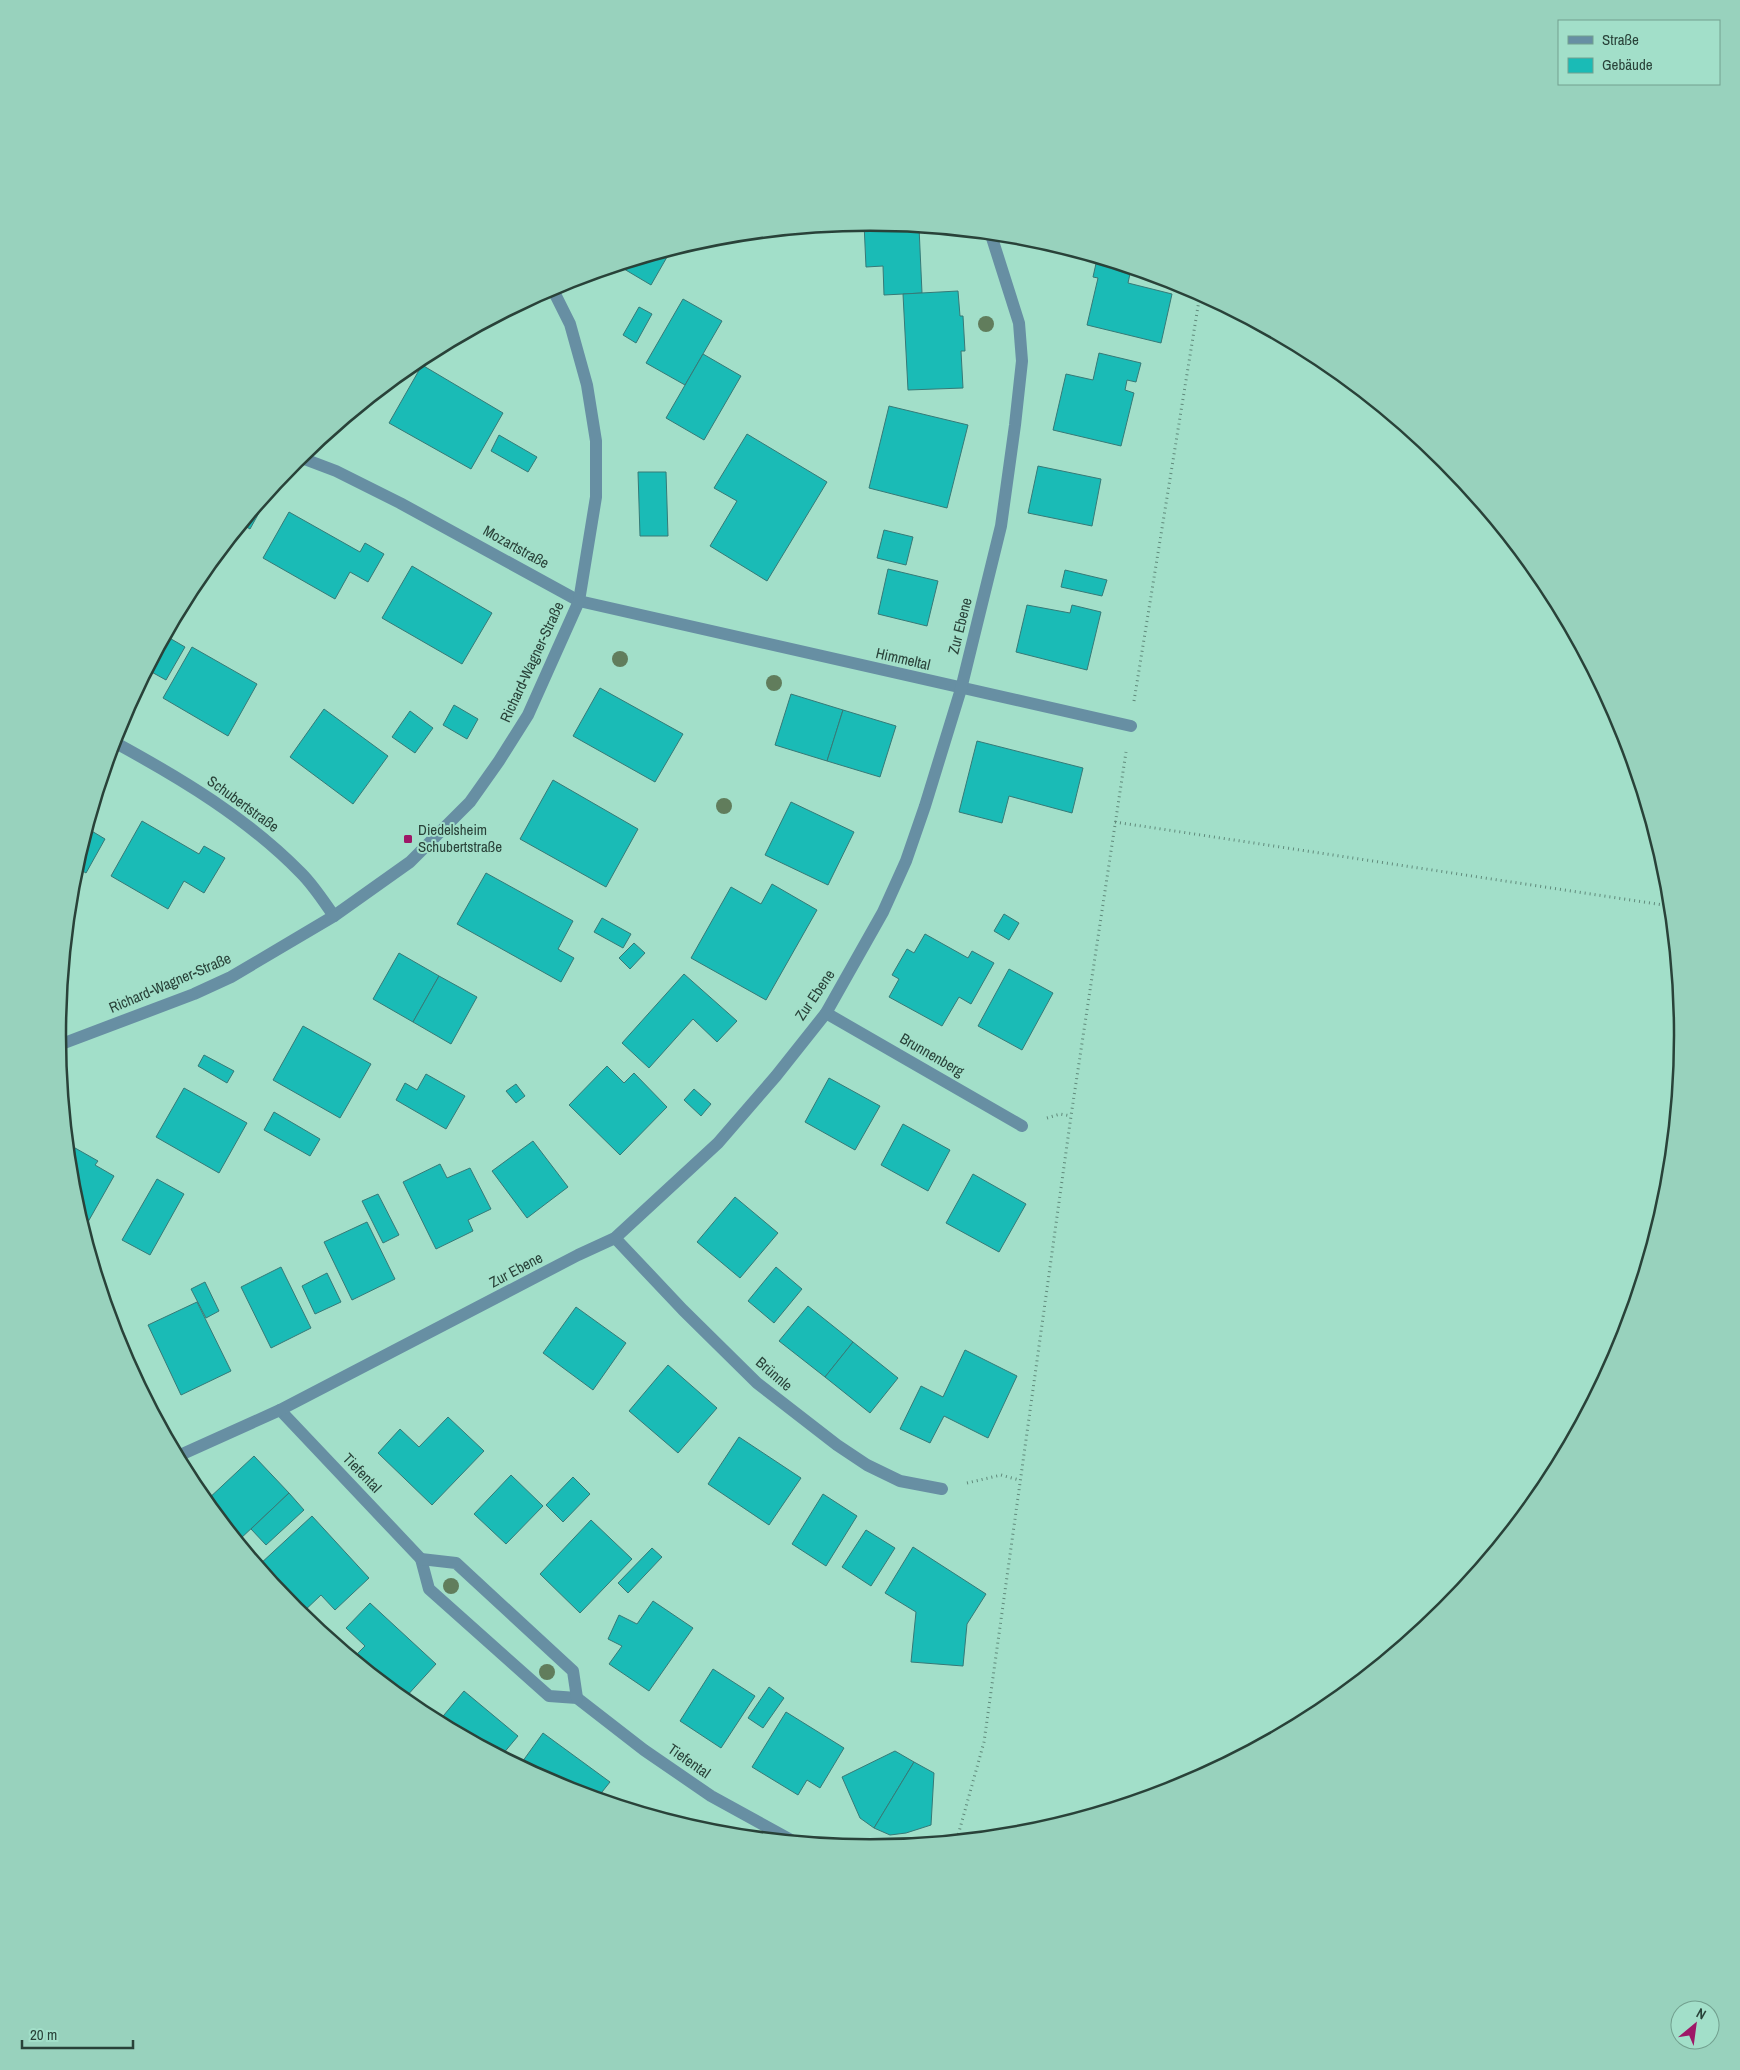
<svg xmlns="http://www.w3.org/2000/svg" width="1740" height="2070" font-family="'Archivo Narrow',sans-serif">
<style>
.building{fill:#1abbb6;stroke:#367a77}
.lines{fill:none;stroke-linecap:round;stroke-linejoin:round}
.path{stroke:#608a7b;stroke-width:3;stroke-dasharray:1 4;stroke-linecap:butt}
.minor{stroke:#678fa3;stroke-width:12}
.tree{fill:#617d5c}
.poi-dot{fill:#9e1767;stroke:#a2dfc9;stroke-width:2}
.labels{text-anchor:middle;stroke-width:4;stroke-linejoin:round;paint-order:stroke}
.street-label{font-size:15px;fill:#294239;stroke:#a2dfc9}
.poi-label{font-size:15px;fill:#294239;stroke:#a2dfc9;text-anchor:start}
.rim{fill:none;stroke:#294239;stroke-width:2.5}
</style>
<rect width="100%" height="100%" fill="#a2dfc9"/>
<g class="building">
<path d="M864,223l55,4 3,66 -38,2 -1,-29 -17,1z"/>
<path d="M671,250l-20,35 -32,-19z"/>
<path d="M1097,259l34,10 -3,14 44,11 -11,49 -74,-18 11,-47 -5,-1z"/>
<path d="M958,291l2,25h3l2,35h-4l2,37 -55,2 -5,-96z"/>
<path d="M683,299l39,22 -37,64 -39,-22z"/>
<path d="M639,307l13,7 -16,29 -13,-8z"/>
<path d="M1099,353l42,10 -5,19 -9,-2 -2,10 9,3 -13,53 -68,-16 13,-56 27,6z"/>
<path d="M703,354l38,22 -37,64 -38,-22z"/>
<path d="M422,365l81,48 -32,56 -82,-46z"/>
<path d="M889,406l79,19 -21,83 -78,-20z"/>
<path d="M747,434l80,48 -60,99 -57,-35 27,-45 -23,-13z"/>
<path d="M499,435l38,22 -9,15 -37,-21z"/>
<path d="M1038,466l63,13 -9,47 -64,-13z"/>
<path d="M638,472h28l2,64h-28z"/>
<path d="M263,501l2,1 -15,27 -7,-4z"/>
<path d="M289,512l71,40 5,-9 19,11 -16,28 -18,-10 -15,27 -72,-41z"/>
<path d="M884,530l29,7 -7,28 -29,-7z"/>
<path d="M412,566l80,47 -30,51 -80,-46z"/>
<path d="M888,569l50,12 -11,45 -49,-12z"/>
<path d="M1065,570l42,10 -5,16 -41,-9z"/>
<path d="M1027,605l43,8 2,-8 29,7 -14,58 -71,-18z"/>
<path d="M166,636l19,11 -19,33 -18,-10z"/>
<path d="M192,647l65,37 -29,52 -65,-38z"/>
<path d="M600,688l83,46 -28,48 -82,-46z"/>
<path d="M791,694l52,16 -16,51 -52,-16z"/>
<path d="M454,705l24,14 -11,20 -24,-14z"/>
<path d="M324,709l64,47 -35,48 -63,-47z"/>
<path d="M843,710l53,16 -16,51 -53,-16z"/>
<path d="M410,711l23,17 -18,25 -23,-16z"/>
<path d="M977,741l106,27 -11,45 -63,-17 -7,27 -43,-11z"/>
<path d="M553,780l85,49 -32,58 -86,-48z"/>
<path d="M791,802l63,30 -26,53 -63,-30z"/>
<path d="M142,821l57,33 5,-8 21,12 -21,35 -20,-12 -16,28 -57,-33z"/>
<path d="M90,830l15,9 -19,34 -10,-6 8,-25z"/>
<path d="M486,873l87,48 -15,28 16,9 -13,24 -104,-58z"/>
<path d="M772,884l45,26 -51,90 -75,-42 40,-71 30,17z"/>
<path d="M1004,914l15,9 -10,17 -15,-9z"/>
<path d="M602,918l29,16 -8,14 -29,-16z"/>
<path d="M925,934l43,24 4,-7 22,12 -23,41 -12,-7 -17,29 -53,-29 10,-18 -7,-4 15,-26 7,4z"/>
<path d="M634,943l11,10 -15,16 -11,-11z"/>
<path d="M399,953l40,23 -26,46 -40,-23z"/>
<path d="M1009,969l44,24 -31,57 -44,-24z"/>
<path d="M684,974l53,47 -20,21 -24,-23 -44,49 -27,-25z"/>
<path d="M439,976l38,21 -26,47 -38,-22z"/>
<path d="M303,1026l68,38 -31,54 -67,-38z"/>
<path d="M204,1055l30,16 -7,12 -29,-17z"/>
<path d="M607,1066l17,17 10,-10 33,34 -47,48 -51,-50z"/>
<path d="M426,1074l39,22 -19,33 -50,-29 9,-17 12,7z"/>
<path d="M829,1078l51,28 -25,44 -50,-28z"/>
<path d="M516,1084l9,12 -9,7 -10,-12z"/>
<path d="M184,1088l63,35 -28,50 -63,-36z"/>
<path d="M694,1089l17,15 -10,12 -17,-16z"/>
<path d="M274,1112l46,27 -10,17 -46,-26z"/>
<path d="M903,1124l47,26 -22,41 -47,-26z"/>
<path d="M533,1141l35,46 -41,31 -35,-47z"/>
<path d="M68,1144l30,17 -3,4 19,11 -30,53 -11,-36z"/>
<path d="M440,1164l7,14 23,-10 21,41 -23,11 5,11 -37,18 -33,-67z"/>
<path d="M973,1174l53,30 -27,48 -53,-29z"/>
<path d="M157,1179l27,15 -34,61 -28,-15z"/>
<path d="M378,1194l21,41 -16,8 -21,-42z"/>
<path d="M735,1197l43,36 -38,45 -43,-36z"/>
<path d="M367,1222l28,57 -43,21 -28,-58z"/>
<path d="M281,1267l30,61 -40,20 -30,-61z"/>
<path d="M776,1267l26,22 -28,34 -26,-22z"/>
<path d="M327,1273l14,29 -26,12 -13,-28z"/>
<path d="M205,1282l14,29 -13,7 -15,-29z"/>
<path d="M197,1302l34,69 -50,24 -33,-70z"/>
<path d="M808,1306l45,36 -28,35 -46,-36z"/>
<path d="M576,1307l50,36 -33,47 -50,-37z"/>
<path d="M853,1342l45,36 -28,35 -45,-36z"/>
<path d="M965,1350l52,26 -29,62 -44,-22 -14,27 -30,-14 21,-43 22,11z"/>
<path d="M668,1365l49,43 -39,45 -49,-42z"/>
<path d="M448,1417l36,34 -52,54 -54,-52 22,-24 19,18z"/>
<path d="M739,1437l62,41 -32,47 -61,-41z"/>
<path d="M254,1456l35,37 -50,47 -33,-39z"/>
<path d="M511,1475l32,31 -37,38 -32,-30z"/>
<path d="M573,1477l17,17 -27,28 -17,-17z"/>
<path d="M289,1493l15,17 -38,35 -15,-16z"/>
<path d="M823,1494l34,22 -31,50 -34,-22z"/>
<path d="M312,1516l57,62 -34,32 -14,-15 -20,19 -42,-49z"/>
<path d="M591,1520l41,39 -52,54 -40,-39z"/>
<path d="M866,1530l29,18 -24,38 -29,-19z"/>
<path d="M913,1547l73,47 -19,30 -4,42 -52,-4 5,-50 -31,-19z"/>
<path d="M652,1548l10,9 -34,36 -10,-10z"/>
<path d="M653,1601l40,27 -44,63 -40,-27 13,-18 -14,-7 11,-24 18,9z"/>
<path d="M370,1603l66,61 -32,35 -49,-43 10,-10 -19,-18z"/>
<path d="M713,1669l42,27 -34,52 -41,-27z"/>
<path d="M769,1687l15,11 -21,30 -15,-10z"/>
<path d="M464,1691l54,45 -16,19 -63,-34z"/>
<path d="M786,1712l58,36 -24,40 -13,-8 -9,15 -46,-28z"/>
<path d="M543,1733l67,49 -12,15 -39,-11 -39,-21z"/>
<path d="M895,1751l19,11 -40,66 -14,-10 -18,-41z"/>
<path d="M914,1762l20,11 -3,52 -25,8 -16,2 -16,-7z"/>
</g>
<g class="lines">
<g class="path">
<path d="M1134,701l66,-407"/>
<path d="M1115,822l555,84"/>
<path d="M1047,1118l13,-4 11,2"/>
<path d="M967,1483l34,-8 18,5"/>
<path d="M957,1839l27,-97 87,-626 55,-364"/>
</g>
<g class="minor">
<path d="M299,457l37,14 64,32 179,98 552,125"/>
<path d="M114,742c68,37 133,76 187,131 13,13 23,29 33,43"/>
<path d="M826,1013l196,113"/>
<path d="M59,1045l135,-51 37,-17 103,-61 76,-54 60,-60 29,-41 29,-46 51,-114 17,-104v-56l-9,-56 -17,-61 -18,-36"/>
<path d="M615,1238l68,72 74,73 80,62 30,20 33,16 42,8"/>
<path d="M280,1410l141,149 8,30 120,107 28,2 67,52 67,46 80,44"/>
<path d="M178,1456l102,-46 298,-155 37,-17 103,-95 58,-67 50,-63 57,-101 23,-51 19,-55 36,-117 40,-163 14,-101 7,-64 -3,-38 -27,-85"/>
<path d="M421,1559l35,4 117,108 4,27"/>
</g>
</g>
<g class="tree">
<circle cx="986" cy="324" r="8"/>
<circle cx="620" cy="659" r="8"/>
<circle cx="774" cy="683" r="8"/>
<circle cx="724" cy="806" r="8"/>
<circle cx="451" cy="1586" r="8"/>
<circle cx="547" cy="1672" r="8"/>
</g>
<rect class="poi-dot" x="403" y="834" width="10" height="10" rx="2.5"/>
<g class="labels">
<g class="street-label">
<text transform="translate(516 547) rotate(29)" y="5">Mozartstraße</text>
<text transform="translate(960 626) rotate(-76)" y="5">Zur Ebene</text>
<text transform="translate(903 659) rotate(13)" y="5">Himmeltal</text>
<text transform="translate(532 662) rotate(-65)" y="5">Richard-Wagner-Straße</text>
<text transform="translate(243 804) rotate(36)" y="5">Schubertstraße</text>
<text transform="translate(170 983) rotate(-23)" y="5">Richard-Wagner-Straße</text>
<text transform="translate(815 995) rotate(-56)" y="5">Zur Ebene</text>
<text transform="translate(932 1055) rotate(30)" y="5">Brunnenberg</text>
<text transform="translate(516 1270) rotate(-28)" y="5">Zur Ebene</text>
<text transform="translate(774 1374) rotate(41)" y="5">Brünnle</text>
<text transform="translate(362 1473) rotate(46)" y="5">Tiefental</text>
<text transform="translate(689 1761) rotate(35)" y="5">Tiefental</text>
</g>
<g class="poi-label">
<text x="418" y="835">Diedelsheim<tspan x="418" dy="17">Schubertstraße</tspan></text>
</g>
</g>
<path d="M0 0H1740V2070H0ZM66 1035a804 804 0 1 1 1608 0a804 804 0 1 1-1608 0Z" fill="#98d2bd" fill-rule="evenodd"/>
<path class="rim" d="M66 1035a804 804 0 1 1 1608 0a804 804 0 1 1-1608 0Z"/>
<rect x="1558" y="20" width="162" height="65" fill="#a2dfc9" stroke="#72a08f"/>
<rect x="1568" y="36" width="25" height="8" fill="#678fa3" stroke="#72a08f"/>
<text x="1602" y="45" font-size="15" fill="#294239">Straße</text>
<rect x="1568" y="58" width="25" height="15" fill="#1abbb6" stroke="#72a08f"/>
<text x="1602" y="70" font-size="15" fill="#294239">Gebäude</text>
<g transform="translate(1695 2025) rotate(29)"><circle r="24" fill="#a2dfc9" stroke="#72a08f"/>
<path d="M0-4L9 19L0 12L-9 19Z" fill="#9e1767"/>
<text y="-8" font-size="14" font-weight="bold" text-anchor="middle" fill="#294239">N</text>
</g>
<path d="M22 2040v8h111v-8" fill="none" stroke="#294239" stroke-width="2.5"/>
<text x="30" y="2040" font-size="15" fill="#294239" stroke="#a2dfc9" stroke-width="4" paint-order="stroke">20 m</text>
</svg>
